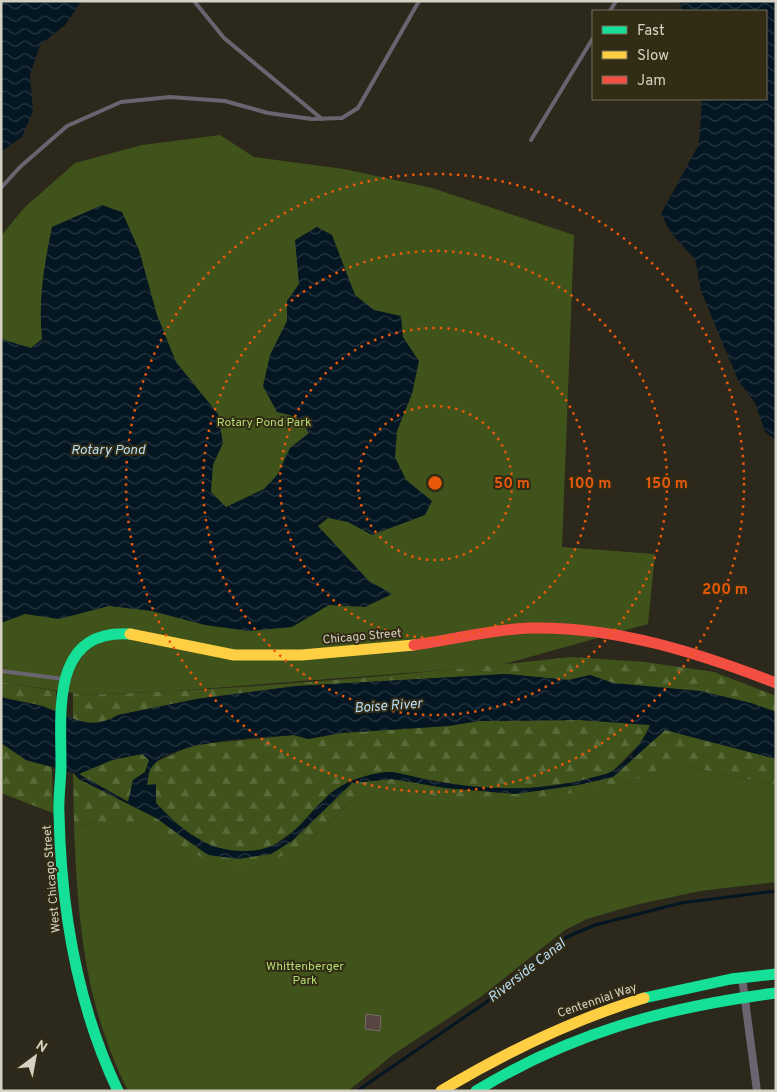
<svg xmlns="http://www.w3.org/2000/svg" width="777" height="1092" font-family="Overpass,sans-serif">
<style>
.green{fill:#3f531a}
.forest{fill:url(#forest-firs)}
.water{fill:url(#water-waves);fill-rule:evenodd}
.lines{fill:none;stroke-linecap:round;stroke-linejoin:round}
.stream{stroke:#041622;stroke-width:3}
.building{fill:#564540;stroke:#776f69}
.lane{stroke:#69646f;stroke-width:4}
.street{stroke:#69646f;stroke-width:8}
.fast{stroke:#16e098;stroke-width:11}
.slow{stroke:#ffcf43;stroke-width:11}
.jam{stroke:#f24e42;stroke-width:11}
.ring{fill:none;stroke:#e8590c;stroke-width:2.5;stroke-dasharray:2.5 5}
.labels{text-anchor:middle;stroke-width:4;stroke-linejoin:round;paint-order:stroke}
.park-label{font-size:12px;fill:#b2dd73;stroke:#332c15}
.street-label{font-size:12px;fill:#d5d1c3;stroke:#332c15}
.water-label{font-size:14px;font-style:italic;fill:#b5ddf8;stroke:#332c15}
.centre{fill:#e8590c;stroke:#332c15;stroke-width:2.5}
.ring-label{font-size:15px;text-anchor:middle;font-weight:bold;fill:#e8590c;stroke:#332c15;stroke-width:4;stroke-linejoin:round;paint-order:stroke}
</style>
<defs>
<pattern id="forest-firs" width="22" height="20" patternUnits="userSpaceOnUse" patternTransform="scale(1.25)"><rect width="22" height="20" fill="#3f531a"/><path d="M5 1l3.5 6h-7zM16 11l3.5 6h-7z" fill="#5a6b3a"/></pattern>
<pattern id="water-waves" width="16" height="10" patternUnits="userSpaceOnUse" patternTransform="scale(1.25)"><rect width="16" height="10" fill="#041622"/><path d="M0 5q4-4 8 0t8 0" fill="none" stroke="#283740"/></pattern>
</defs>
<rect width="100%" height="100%" fill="#2c281c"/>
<g class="green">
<path d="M220,135l34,22 90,12 88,19 142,47 -12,312 93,7 -7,70 -151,42 -322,25 -89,4 -85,-13v-446l23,-28 51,-45 67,-18z"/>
<path d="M676,764l100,21v97l-76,9 -65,14 -48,14 -22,11 -83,66 -88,58 -46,37h-220c-44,-89 -50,-168 -54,-265l23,-4h38l35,17 136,4 48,-44 23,-9 26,-2 35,9 182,-11z"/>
</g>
<g class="forest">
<path d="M571,657l74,5 69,10 62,24v16l-25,-9 -138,-20 -23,-8 -21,5 -63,-6 -209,12 -100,13 -79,16c-16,9 -27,9 -45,5v-27l13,2c162,-6 324,-20 485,-38z"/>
<path d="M1,682l55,9v21l-13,-6 -42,-9z"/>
<path d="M580,720l70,5 -6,14 -32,33 -36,10 -61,8 -44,-3 -84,-15 -35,8 -22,13 -28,32 -31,22 -24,4 -31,-2 -35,-21 -25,-25 -9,-18 2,-15 7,-8 37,-17 101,-10 14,4 33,-6 107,-7 31,-5z"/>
<path d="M665,730l111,29v26l-100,-21 -56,22 -101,15 -81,-4 -35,-9 -26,2 -23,9 -48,44 -32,17 -37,6 -32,-7 -70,-37h-38l-23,4 -1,-53 6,6 77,39 52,37 63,-1 21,-13 60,-58 40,-4 54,9 69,6 63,-9 35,-8z"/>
<path d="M1,743l25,17 26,7 1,46 -52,-20z"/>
<path d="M142,754l8,6 -5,12 -12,8 -4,22 -51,-28 34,-14z"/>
</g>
<g class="water">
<path d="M1,1h81l-17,24 -25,20 -10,30 3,36 -11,26 -21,15z"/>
<path d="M679,1h97v439l-11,-8 -10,-29 -17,-23 -37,-89 -6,-32 -24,-26 -10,-19 38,-70 3,-45h64v-88h-84z"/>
<path d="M102,205l20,7 17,38 18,65 19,47 42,52 5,29 -10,22 -2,27 15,15 38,-18 14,-15 12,-26 19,-15 -12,-16 -20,-5 -14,-26 7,-31 17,-34v-20l12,-17 -4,-44 22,-13 15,8 23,60 19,15 27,6 2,21 16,24 -7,33 -15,37 -2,26 11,23 26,21 -7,14 -53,20 -24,-13 -20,-4 -10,8 51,55 23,13 -27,13 -36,-2 -37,22 -43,4 -44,-6 -53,-14 -43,-5 -50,13 -34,-5 -24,9v-284l30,9 11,-9c-4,-38 2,-74 10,-112z"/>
<path d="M506,674l63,6 21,-5 23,8 88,8 50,12 25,9v47l-111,-29 -52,47 -35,8 -63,9 -69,-6 -54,-9 -40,4 -60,58 -21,13 -33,5 -30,-4 -52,-37 -77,-39 -5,-6 -48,-13 -25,-17v-46c14,5 29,5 43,10 28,9 44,26 74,8l79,-16 100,-13zM580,720l70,5c-7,17 -22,36 -38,46 -5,4 -15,5 -21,7 -51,14 -101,12 -153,4 -15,-2 -39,-11 -52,-10 -19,2 -41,9 -56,22 -27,23 -42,57 -84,57 -40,1 -64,-21 -90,-48v-19l-9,1c1,-5 1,-11 3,-15 15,-31 113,-32 144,-35l14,4 33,-6 107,-7 31,-5zM142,754l7,6 -4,12 -12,8 -5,22 -49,-28 33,-14z"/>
</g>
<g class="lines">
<path class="stream" d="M357,1091l128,-88 82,-66 28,-12 86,-22 95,-12"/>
</g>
<path class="building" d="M366,1014l15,2 -1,15 -15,-2z"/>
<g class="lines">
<g class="lane">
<path d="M194,1l30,37 98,81"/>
<path d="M610,11l6,-10"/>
<path d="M531,140l62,-102"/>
<path d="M1,188l19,-21 47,-41 54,-24 49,-5 55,4 43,12 44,6 30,-1 16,-10 61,-107"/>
<path d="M1,671l63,8"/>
</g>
<path class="street" d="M742,977l15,114"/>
<g class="fast">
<path d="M644,998l87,-19 45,-5"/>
<path d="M118,1091c-41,-86 -57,-182 -59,-277 -1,-16 2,-33 2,-49 0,-55 -10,-136 69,-131"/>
<path d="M476,1091c95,-58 190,-84 300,-98"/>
</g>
<g class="slow">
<path d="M130,634l104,21h68l112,-10"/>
<path d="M441,1091c65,-39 131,-71 203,-93"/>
</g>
<path class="jam" d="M414,645c39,-5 78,-16 117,-17 84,-2 168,25 245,55"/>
</g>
<g class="ring">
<circle cx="435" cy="483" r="77"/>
<circle cx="435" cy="483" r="155"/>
<circle cx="435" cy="483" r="232"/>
<circle cx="435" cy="483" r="309"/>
</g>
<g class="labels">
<g class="park-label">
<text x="264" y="426">Rotary Pond Park</text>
<text x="305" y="970">Whittenberger<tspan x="305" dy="14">Park</tspan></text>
</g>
<g class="street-label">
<text transform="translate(362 636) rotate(-5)" y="4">Chicago Street</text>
<text transform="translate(51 879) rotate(-95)" y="4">West Chicago Street</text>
<text transform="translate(597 1000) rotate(-19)" y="4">Centennial Way</text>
</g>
<g class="water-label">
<text x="108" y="454">Rotary Pond</text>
<text transform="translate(388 705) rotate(-4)" y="5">Boise River</text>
<text transform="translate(526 970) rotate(-38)" y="5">Riverside Canal</text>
</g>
</g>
<circle cx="435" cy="483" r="8" class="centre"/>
<g class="ring-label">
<text x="512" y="488">50 m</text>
<text x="590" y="488">100 m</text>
<text x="667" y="488">150 m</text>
<text x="725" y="594">200 m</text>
</g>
<rect width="777" height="1092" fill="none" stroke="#d5d1c3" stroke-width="5"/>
<rect x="592" y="10" width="175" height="90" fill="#332c15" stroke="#746e5b"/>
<rect x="602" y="26" width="25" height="8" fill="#16e098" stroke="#746e5b"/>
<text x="637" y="35" font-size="15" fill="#d5d1c3">Fast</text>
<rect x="602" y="51" width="25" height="8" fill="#ffcf43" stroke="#746e5b"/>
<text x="637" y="60" font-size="15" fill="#d5d1c3">Slow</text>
<rect x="602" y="76" width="25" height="8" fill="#f24e42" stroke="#746e5b"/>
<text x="637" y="85" font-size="15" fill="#d5d1c3">Jam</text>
<g transform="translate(35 1057) rotate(32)" stroke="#332c15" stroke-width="4" paint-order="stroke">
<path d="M0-4L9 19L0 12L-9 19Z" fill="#d5d1c3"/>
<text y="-8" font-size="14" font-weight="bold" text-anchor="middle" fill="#d5d1c3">N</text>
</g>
</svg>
